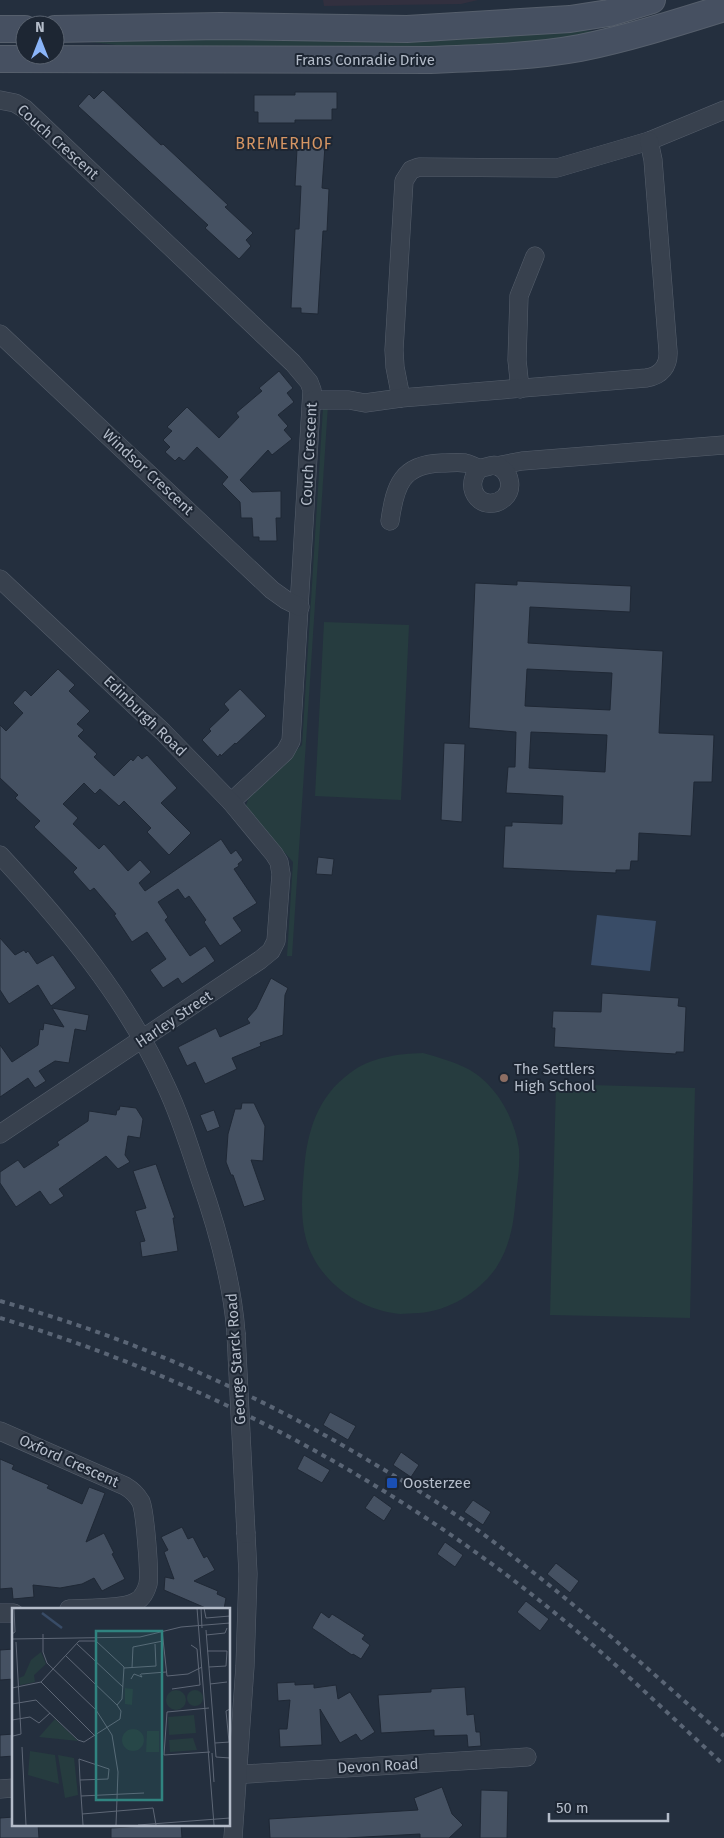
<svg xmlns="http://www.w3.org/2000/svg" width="724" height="1838" font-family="'Fira Sans',sans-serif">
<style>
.medical{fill:#32303f}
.green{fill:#263c3f}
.water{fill:#394c67}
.building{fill:#455162;stroke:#1f2835;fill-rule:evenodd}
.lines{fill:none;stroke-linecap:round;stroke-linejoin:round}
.minor-casing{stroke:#565f6c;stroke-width:19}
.secondary-casing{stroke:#565f6c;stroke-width:28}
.minor{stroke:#38414e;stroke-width:18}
.secondary{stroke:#465061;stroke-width:26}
.rail{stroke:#5a6575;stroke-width:4;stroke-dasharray:5 5;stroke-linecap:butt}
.minor-bridge-casing{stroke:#565f6c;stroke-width:19;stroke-linecap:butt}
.minor-bridge{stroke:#38414e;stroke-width:18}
.education-dot{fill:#8d6e63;stroke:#1d2633;stroke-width:2}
.transit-dot{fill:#1a4fb4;stroke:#1d2633;stroke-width:2}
.labels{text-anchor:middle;stroke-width:4;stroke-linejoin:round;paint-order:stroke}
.street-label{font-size:15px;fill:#b4bcc9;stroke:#1d2633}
.poi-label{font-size:15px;fill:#b4bcc9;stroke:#1d2633;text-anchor:start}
.neighbourhood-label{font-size:16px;letter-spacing:1px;fill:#d59563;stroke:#1d2633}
.inset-river{fill:none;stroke:#394c67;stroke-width:2.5}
.inset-road{fill:none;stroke:#5e6776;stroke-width:1}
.view{fill:#308480;fill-opacity:0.15;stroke:#308480;stroke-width:2.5}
.inset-edge{fill:none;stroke:#b4bcc9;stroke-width:2.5}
</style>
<rect width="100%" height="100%" fill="#242f3e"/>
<path class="medical" d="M323,0h155l-17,4 -137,2z"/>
<g class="green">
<path d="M564,30l32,1v2l-69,10 -94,6h-280c-33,-3 -65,-8 -98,-11l337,2z"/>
<path d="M328,405l-36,551h-5l6,-94 -44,-50 -3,-6 3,-10 53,-51 21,-337z"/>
<path d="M324,622l85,3 -8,175 -86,-4z"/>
<path d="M423,1053c14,4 29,8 43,15 29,14 49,50 53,81 1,15 -1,31 -3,46 -2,26 -5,50 -20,73 -17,24 -47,43 -77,45 -7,0 -13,1 -19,1 -42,-4 -83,-34 -94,-75 -6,-22 -4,-46 -2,-69 3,-38 13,-73 46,-97 21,-16 47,-19 73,-20z"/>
<path d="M556,1084l139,4 -5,230 -140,-3z"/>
</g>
<path class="water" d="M597,915l59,6 -6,50 -59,-6z"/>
<g class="building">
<path d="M103,90l58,55 2,-1 65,61 -3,2 28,26 -7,7 5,6 -12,13 -34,-31 3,-3 -130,-119 11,-12 5,5z"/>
<path d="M295,92h42v17h-5v11h-37v3h-37v-11h-4v-17h41z"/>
<path d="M308,146h17l-3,42 7,1 -2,42h-4l-5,83 -17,-1v-5h-10l4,-79h4l2,-43h-6l2,-37h11z"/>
<path d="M279,371l14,17 -6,5 7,9 -16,13 10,11 -4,4 8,9 -20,16 -4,-5 -28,30 12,12 29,-1v27h-5l1,23h-18v-4h-6l-1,-19h-11l-1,-16 -18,-18 6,-7 -31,-30 -13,14 -5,-4 -4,4 -10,-9 5,-5 -7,-7 9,-9 -5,-4 20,-20 32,31 20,-21 -3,-4 26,-22 -3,-3z"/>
<path d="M517,581l114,5 -1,26 -100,-5 -2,36 135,8 -4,82 55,2 -2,47h-18l-3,54 -52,-3 -1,28h-7l-1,9h-14v3l-113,-5 2,-42h7v-4l50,2 1,-28 -57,-3 2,-26h7l1,-35 -47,-4 6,-145 42,2zM527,669l85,4 -2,37 -85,-4zM531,732l76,3 -2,37 -76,-4z"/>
<path d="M58,669l17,16 -6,6 21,20 -13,13 7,6 -6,6 19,18 -3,3 20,19 17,-17 2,2 5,-6 4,4 5,-4 30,33 -16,15 30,30 -22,22 -22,-23 4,-4 -27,-27 -5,5 -19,-17 -5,5 -11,-11 -21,21 15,14 -5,6 26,25 5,-5 24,27 12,-11 11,12 -12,11 6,8 76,-52 10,15 5,-4 7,10 -5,4 1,2 -5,3 23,34 -24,15 9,13 -22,15 -16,-24 2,-2 -17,-24 -4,3 -7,-10 -20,13 10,15 -3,3 25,36 15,-10 10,15 -33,23 -4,-6 -15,10 -13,-18 16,-11 -19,-27 -15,10 -18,-27 2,-1 -22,-26 -4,3 -17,-19 4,-4 -43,-41 6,-6 -25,-23 3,-3 -18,-17v-53l6,6 17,-18 -10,-10 12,-13 6,6z"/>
<path d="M240,689l26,27 -30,28 -1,-1 -14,13 -1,-2 -2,3 -16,-17 9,-9 -2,-2 20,-19 -5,-6z"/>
<path d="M444,743l21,1 -3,78 -21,-2z"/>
<path d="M318,857l16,2 -2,16 -16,-1z"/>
<path d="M0,938l15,17 9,-5 2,3 2,-2 9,13 16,-9 23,33 -25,18 -13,-21 -29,19 -9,-14z"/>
<path d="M271,978l17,10 -3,7 -2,40 -23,8 1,3 -29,12 5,11 -32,15 -10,-22 -8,4 -9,-19 38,-19 4,9 30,-14 -3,-4 9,-10z"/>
<path d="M602,993l77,5 -1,8 8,1 -2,45h-8v2l-122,-7 1,-19h-3l1,-17 48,1z"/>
<path d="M52,1008l37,7 -3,16 -11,-2 -6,34 -14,-2 -16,10 7,10 -11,7 -7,-10 -28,19v-52l12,17 26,-17 2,-16 3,1 1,-7 20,4z"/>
<path d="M242,1103h12l11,23 -2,35 -12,-1 14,40 -21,7 -11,-32h-2l-5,-13 2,-28 7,-25h6z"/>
<path d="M120,1106l16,2 7,11 -3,19 -12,-2 -3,19 5,7 -12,7 -12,-13 -47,33 5,7 -14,9 -10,-14 -24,16 -16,-24v-11l18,-12 6,8 35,-23 -2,-3 31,-21 1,-10 27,4 1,-5h2z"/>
<path d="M214,1110l6,17 -13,5 -7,-17z"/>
<path d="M156,1164l19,54h-2l5,33 -36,6 -2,-15 5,-1 -10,-30 11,-3 -13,-37z"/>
<path d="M330,1412l26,14 -8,14 -25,-15z"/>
<path d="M401,1452l18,13 -8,12 -18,-12z"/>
<path d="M304,1455l26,15 -8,13 -25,-14z"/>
<path d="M0,1459l14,6 -2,4 37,16 -2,3 35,16 7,-17 16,6 -19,49 18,-9 10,20 -2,1 13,25 -23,12 -8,-13 -12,6 -22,4 -27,-3 1,12 -21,2 -1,-11 -12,1z"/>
<path d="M374,1495l18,13 -8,13 -19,-13z"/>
<path d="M473,1500l18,12 -8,13 -19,-13z"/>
<path d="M182,1527l6,12 5,-2 11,21 3,-2 8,14 -21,11 24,10 -1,3 9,4 -2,11h-16l-44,-19 1,-13 9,2 -10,-27 4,-2 -7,-13z"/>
<path d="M445,1542l18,13 -8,12 -18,-13z"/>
<path d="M556,1563l23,18 -9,12 -23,-19z"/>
<path d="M526,1601l23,18 -9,12 -23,-19z"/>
<path d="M321,1612l8,6 3,-4 33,21 -3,4 8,6 -9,14 -8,-5 -1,1 -40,-27z"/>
<path d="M14,1649v30l-14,1v-30z"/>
<path d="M295,1682v3l19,-1v4l22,-3 2,14 12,-7 25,40 -14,9 -5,-7 -16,9 -20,-34 2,36 -42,2 -1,-18h8l3,-29 -12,1 -1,-18z"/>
<path d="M465,1687l2,28 7,-1 2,18h4l1,14 -13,1 -1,-12 -33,1v-6l-53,3 -3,-38 53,-3v-3z"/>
<path d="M14,1734v22l-14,1v-22z"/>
<path d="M442,1787l10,27 11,11 -14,13h-29v-4l-74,4h-76l-1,-19 149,-9 -4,-12z"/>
<path d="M481,1790l27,1 -1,47h-27z"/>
<path d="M14,1817v7h24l1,14h-39v-20z"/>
<path d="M181,1824l1,14h-71v-10z"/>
</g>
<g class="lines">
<defs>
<g id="minor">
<path d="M0,100l15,3 10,6 268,254 16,19 3,8 -21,351 -6,11 -54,50"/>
<path d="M0,334l272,256 14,10 14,7"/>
<path d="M520,389l-3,-29 2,-64 16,-40"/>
<path d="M401,398l-6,-31 -1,-17 10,-169 7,-11 8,-3 138,1 92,-27 75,-31"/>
<path d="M313,400h36l16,3 36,-5 245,-20c15,-2 23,-12 22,-27l-15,-191 -4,-19"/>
<path d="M496,466l26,-5 202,-16"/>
<path d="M390,521c5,-36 12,-57 52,-58 8,0 16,-1 23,0 5,1 11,5 15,5 8,0 13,-6 21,0 10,7 12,22 3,30 -19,16 -43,-7 -25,-29"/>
<path d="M0,579l163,153 68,70 43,52 5,8 2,12 -5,67 -5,10 -11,9 -260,174"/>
<path d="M0,855c63,68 127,144 165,229 14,29 24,61 34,92 18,51 33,103 37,157"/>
<path d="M0,1431l125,55c7,4 12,9 16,16 4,10 9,71 7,82 -2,7 -6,15 -13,18 -12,7 -51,6 -66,7"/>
<path d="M0,1613h14"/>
<path d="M229,1775l298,-18"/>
<path d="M0,1789l14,-1"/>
<path d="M233,1838l12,-172 3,-92 -2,-40"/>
</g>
<g id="secondary">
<path d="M0,29h25"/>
<path d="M55,29l165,-3 187,3 163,-10 39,-6 43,-13"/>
<path d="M0,59l430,1c50,-2 101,-3 150,-12 49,-10 96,-25 144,-40"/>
</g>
</defs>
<use href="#minor" class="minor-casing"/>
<use href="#secondary" class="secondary-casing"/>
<use href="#minor" class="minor"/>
<use href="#secondary" class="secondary"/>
<g class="rail">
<path d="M0,1301c132,37 259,93 376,164 39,23 78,47 115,75 81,60 157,129 233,196"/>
<path d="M0,1318c198,59 390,161 550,291 61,49 117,104 174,156"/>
</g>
<defs>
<path id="minor-bridge" d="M236,1333l10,201"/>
</defs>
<use href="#minor-bridge" class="minor-bridge-casing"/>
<use href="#minor-bridge" class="minor-bridge"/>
</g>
<circle class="education-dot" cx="504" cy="1078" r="5"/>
<rect class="transit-dot" x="386" y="1477" width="12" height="12" rx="2.5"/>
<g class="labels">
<g class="street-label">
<text x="365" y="65">Frans Conradie Drive</text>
<text transform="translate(58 142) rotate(42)" y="5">Couch Crescent</text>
<text transform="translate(309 454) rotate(-87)" y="5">Couch Crescent</text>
<text transform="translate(148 472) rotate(43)" y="5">Windsor Crescent</text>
<text transform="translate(145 716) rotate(44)" y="5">Edinburgh Road</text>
<text transform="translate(174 1019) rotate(-34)" y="5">Harley Street</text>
<text transform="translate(236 1359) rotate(-94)" y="5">George Starck Road</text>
<text transform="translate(69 1461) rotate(24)" y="5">Oxford Crescent</text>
<text transform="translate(378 1766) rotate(-3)" y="5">Devon Road</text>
</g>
<g class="poi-label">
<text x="514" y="1074">The Settlers<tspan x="514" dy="17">High School</tspan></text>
<text x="403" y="1488">Oosterzee</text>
</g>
<g class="neighbourhood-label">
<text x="284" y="149">BREMERHOF</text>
</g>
</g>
<g transform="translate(12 1608)">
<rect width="218" height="218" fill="#242f3e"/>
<path d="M29,44l5,12 -12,11 1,7 -15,3 -1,-7 5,-2 7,-16zM113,80l8,1 -1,16 -7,-1zM154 92a10 10 0 1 1 20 0a10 10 0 1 1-20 0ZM175 90a8 8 0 1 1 16 0a8 8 0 1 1-16 0ZM182,107l2,18 -27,2 -1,-18zM43,111l23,22 -39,-4zM110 132a11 11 0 1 1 22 0a11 11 0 1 1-22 0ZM135,123h12v21h-13zM181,130l4,12 -27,2 -1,-12zM18,143l25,4 4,29 -31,-9zM46,147l16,3 4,37 -13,3z" fill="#263c3f"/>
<path class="inset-river" d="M30,5l20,15"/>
<path class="inset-road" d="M185,0l17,217M189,0l1,20M192,0l2,10 24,-2M150,22l5,46 21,-2 14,-7M194,22l10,127 14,1M0,26l3,-2 -1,-24M31,26v18l4,11 49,47 16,25 6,37 -2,53M194,27l19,-2 2,-5M0,31l128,-2 41,-10 49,-4M65,36l46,43M195,43h20l-1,15 -17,1M112,60l32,-2 -1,-22M120,60l1,-21 30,-6M129,66l25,-2M119,71l3,-5 8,3 -2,-3M29,74l54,54M198,76l17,-2M0,80l29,-6 38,-41h17l28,26 -2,32 -5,6M160,81l28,-4 -3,-36 -6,-4M0,96l24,-4 42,40 6,2 36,-23 1,-8 -4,-6 -51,-49M197,100l-42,4 -3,43 46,-3M0,112l18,-3 9,6 11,-10M1,128l8,-2 -5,-92M217,134l-3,-31 4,-2M203,135l15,-1M10,139l4,78M200,145l2,29M68,172l28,-1 1,-10 -30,-10 1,21 3,45M69,188l63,-3M70,206l71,-6 3,17M126,217l92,-7"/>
<path class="view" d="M84,23h66v169h-66z"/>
<rect width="218" height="218" class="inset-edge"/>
</g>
<g transform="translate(40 40)"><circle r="24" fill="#1d2633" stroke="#59626f"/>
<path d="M0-4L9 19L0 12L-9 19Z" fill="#8ab4f8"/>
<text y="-8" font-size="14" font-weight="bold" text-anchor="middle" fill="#b4bcc9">N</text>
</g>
<path d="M549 1813v8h119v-8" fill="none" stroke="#b4bcc9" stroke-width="2.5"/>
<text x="556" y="1813" font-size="15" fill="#b4bcc9" stroke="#1d2633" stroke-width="4" paint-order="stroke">50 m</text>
</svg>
